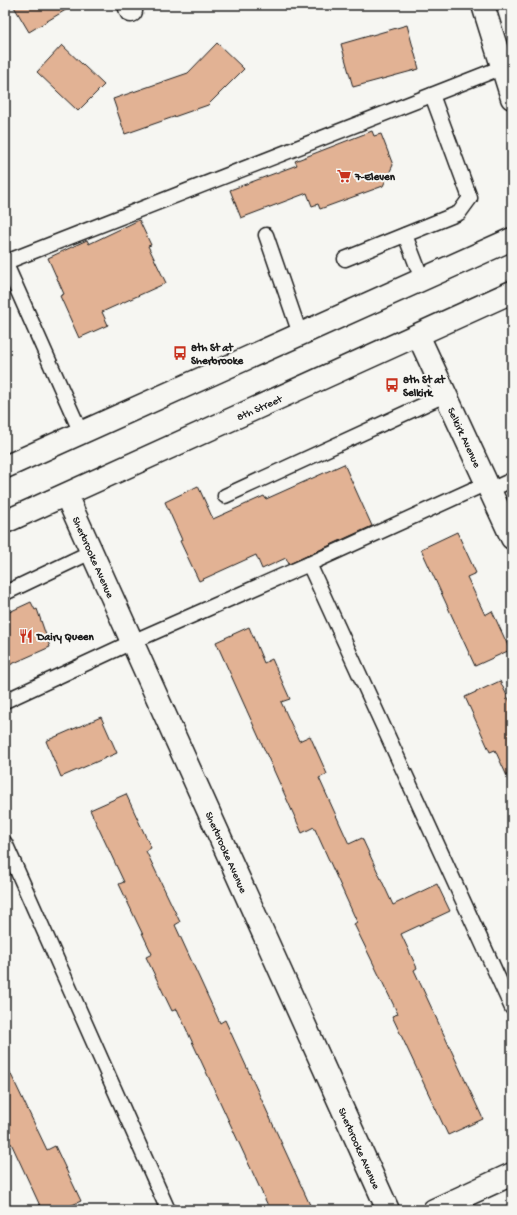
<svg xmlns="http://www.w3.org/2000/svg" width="517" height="1215" font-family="'Gochi Hand',sans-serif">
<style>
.building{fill:#e2b294;stroke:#1c1c1c}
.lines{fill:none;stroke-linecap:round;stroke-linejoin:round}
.service-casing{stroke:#1c1c1c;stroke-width:17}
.minor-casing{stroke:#1c1c1c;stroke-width:25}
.tertiary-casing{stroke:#1c1c1c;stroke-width:25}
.secondary-casing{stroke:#1c1c1c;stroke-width:25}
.service{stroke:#f6f6f2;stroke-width:14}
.minor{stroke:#f6f6f2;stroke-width:22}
.tertiary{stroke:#f6f6f2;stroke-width:22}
.secondary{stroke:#f6f6f2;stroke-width:22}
.labels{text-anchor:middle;stroke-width:4;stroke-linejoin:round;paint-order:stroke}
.poi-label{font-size:11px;font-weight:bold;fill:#1c1c1c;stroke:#f6f6f2;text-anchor:start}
.street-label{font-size:11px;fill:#1c1c1c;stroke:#f6f6f2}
</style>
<rect width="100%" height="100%" fill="#f6f6f2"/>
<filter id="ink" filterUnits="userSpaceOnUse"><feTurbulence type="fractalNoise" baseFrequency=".025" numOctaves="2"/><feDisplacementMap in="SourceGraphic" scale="8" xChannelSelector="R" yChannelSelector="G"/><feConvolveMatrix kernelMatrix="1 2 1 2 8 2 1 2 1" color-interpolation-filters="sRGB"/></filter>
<g filter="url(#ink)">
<g class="building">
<path d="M13,5h61l-45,27z"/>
<path d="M407,25l12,44 -66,18 -12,-43z"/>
<path d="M217,43l27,26 -36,36 -83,29 -12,-35 75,-26z"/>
<path d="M62,45l42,40 -26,26 -41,-39z"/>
<path d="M372,131l2,5 7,-2 12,31 -10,21 -63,23 -2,-5 -6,2 -5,-13 -66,25 -11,-28 67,-25 -2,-4z"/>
<path d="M139,220l12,25 -3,1 18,37 -64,29 6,13 -29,13 -19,-42 4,-2 -16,-36 39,-18 2,4z"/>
<path d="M344,464l28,62 -83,38 -3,-6 -24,11 -6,-14 -57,26 -19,-40 2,-1 -17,-38 33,-16 15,33 51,-23 2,3z"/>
<path d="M457,532l19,41 -9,4 18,38 7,-4 18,39 -35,16 -54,-117z"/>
<path d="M31,602l4,8 2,-1 13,38 -45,20v-53z"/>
<path d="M249,627l15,36 8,-4 18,40 -9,3 18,39 11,-5 17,38 -8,4 30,66 13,-6 31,67 44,-21 13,27 -49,23 16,34 -3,2 69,149 -35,16 -56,-119 6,-2 -44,-90 3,-2 -43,-95 -12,6 -86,-191z"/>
<path d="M500,681l12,25v81l-17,-37 -5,2 -25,-55z"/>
<path d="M101,717l16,36 -56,24 -15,-36z"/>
<path d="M126,794l25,54 -5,3 34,71 -5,3 45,98 5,-3 85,185 -11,5h-29l-93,-201 -5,2 -26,-54 6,-3 -33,-70 5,-2 -34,-72z"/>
<path d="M5,1062l42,88 8,-4 26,55 -20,9h-19l-31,-67 -6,3z"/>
</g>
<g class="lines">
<defs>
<g id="service">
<path d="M266,235l34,99"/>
<path d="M405,235l17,44"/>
<path d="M345,259l114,-46 11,-15 -38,-103"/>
<path d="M5,262l76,171"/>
<path d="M6,262l497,-195"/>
<path d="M490,490l22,-10"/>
<path d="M225,496l220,-101"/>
<path d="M309,564l178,-81"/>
<path d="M5,593l86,-41"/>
<path d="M5,701l127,-59 177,-78 203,444"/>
<path d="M5,843l163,367"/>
</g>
<g id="minor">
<path d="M129,5l2,6"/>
<path d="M418,335l94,203"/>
<path d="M66,495l322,715"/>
<path d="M434,1210l78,-36"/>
</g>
<path id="tertiary" d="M483,5l29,93"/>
<g id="secondary">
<path d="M5,467l507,-228"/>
<path d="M5,522l507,-230"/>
</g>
</defs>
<use href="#service" class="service-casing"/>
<use href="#minor" class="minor-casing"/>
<use href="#tertiary" class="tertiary-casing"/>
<use href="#secondary" class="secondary-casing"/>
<use href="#service" class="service"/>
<use href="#minor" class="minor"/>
<use href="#tertiary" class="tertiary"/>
<use href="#secondary" class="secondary"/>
</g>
</g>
<defs>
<symbol id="supermarket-bare" viewBox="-9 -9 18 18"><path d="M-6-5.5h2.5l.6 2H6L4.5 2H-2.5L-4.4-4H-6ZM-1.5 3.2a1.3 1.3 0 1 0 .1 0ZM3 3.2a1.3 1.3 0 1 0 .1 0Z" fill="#c8321e" stroke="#f6f6f2" stroke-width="2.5" paint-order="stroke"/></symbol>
<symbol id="bus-bare" viewBox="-9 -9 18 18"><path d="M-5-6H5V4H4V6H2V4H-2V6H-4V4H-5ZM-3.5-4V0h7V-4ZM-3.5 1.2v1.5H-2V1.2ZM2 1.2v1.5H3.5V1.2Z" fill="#c8321e" stroke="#f6f6f2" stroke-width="2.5" paint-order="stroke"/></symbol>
<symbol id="restaurant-bare" viewBox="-9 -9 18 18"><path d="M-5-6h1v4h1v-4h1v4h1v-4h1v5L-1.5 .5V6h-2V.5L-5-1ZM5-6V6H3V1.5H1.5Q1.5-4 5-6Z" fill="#c8321e" stroke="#f6f6f2" stroke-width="2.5" paint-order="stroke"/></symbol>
</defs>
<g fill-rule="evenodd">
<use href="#supermarket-bare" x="334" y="166" width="20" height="20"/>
<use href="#bus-bare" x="170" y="343" width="20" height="20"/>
<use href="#bus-bare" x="382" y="375" width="20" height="20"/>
<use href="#restaurant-bare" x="16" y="626" width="20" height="20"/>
</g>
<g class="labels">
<g class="poi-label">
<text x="355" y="180">7-Eleven</text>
<text x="191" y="351">8th St at<tspan x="191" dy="13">Sherbrooke</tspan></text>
<text x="403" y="383">8th St at<tspan x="403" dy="13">Selkirk</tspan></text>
<text x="37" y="640">Dairy Queen</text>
</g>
<g class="street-label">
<text transform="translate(259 407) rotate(-24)" y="4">8th Street</text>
<text transform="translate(465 437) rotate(65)" y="4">Selkirk Avenue</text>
<text transform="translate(94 557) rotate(66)" y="4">Sherbrooke Avenue</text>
<text transform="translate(227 852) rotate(66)" y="4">Sherbrooke Avenue</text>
<text transform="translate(360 1148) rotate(66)" y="4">Sherbrooke Avenue</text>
</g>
</g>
<rect width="517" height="1215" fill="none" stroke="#f6f6f2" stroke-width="20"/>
<rect x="10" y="10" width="497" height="1195" fill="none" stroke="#1c1c1c" stroke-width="1.5" filter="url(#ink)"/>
</svg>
